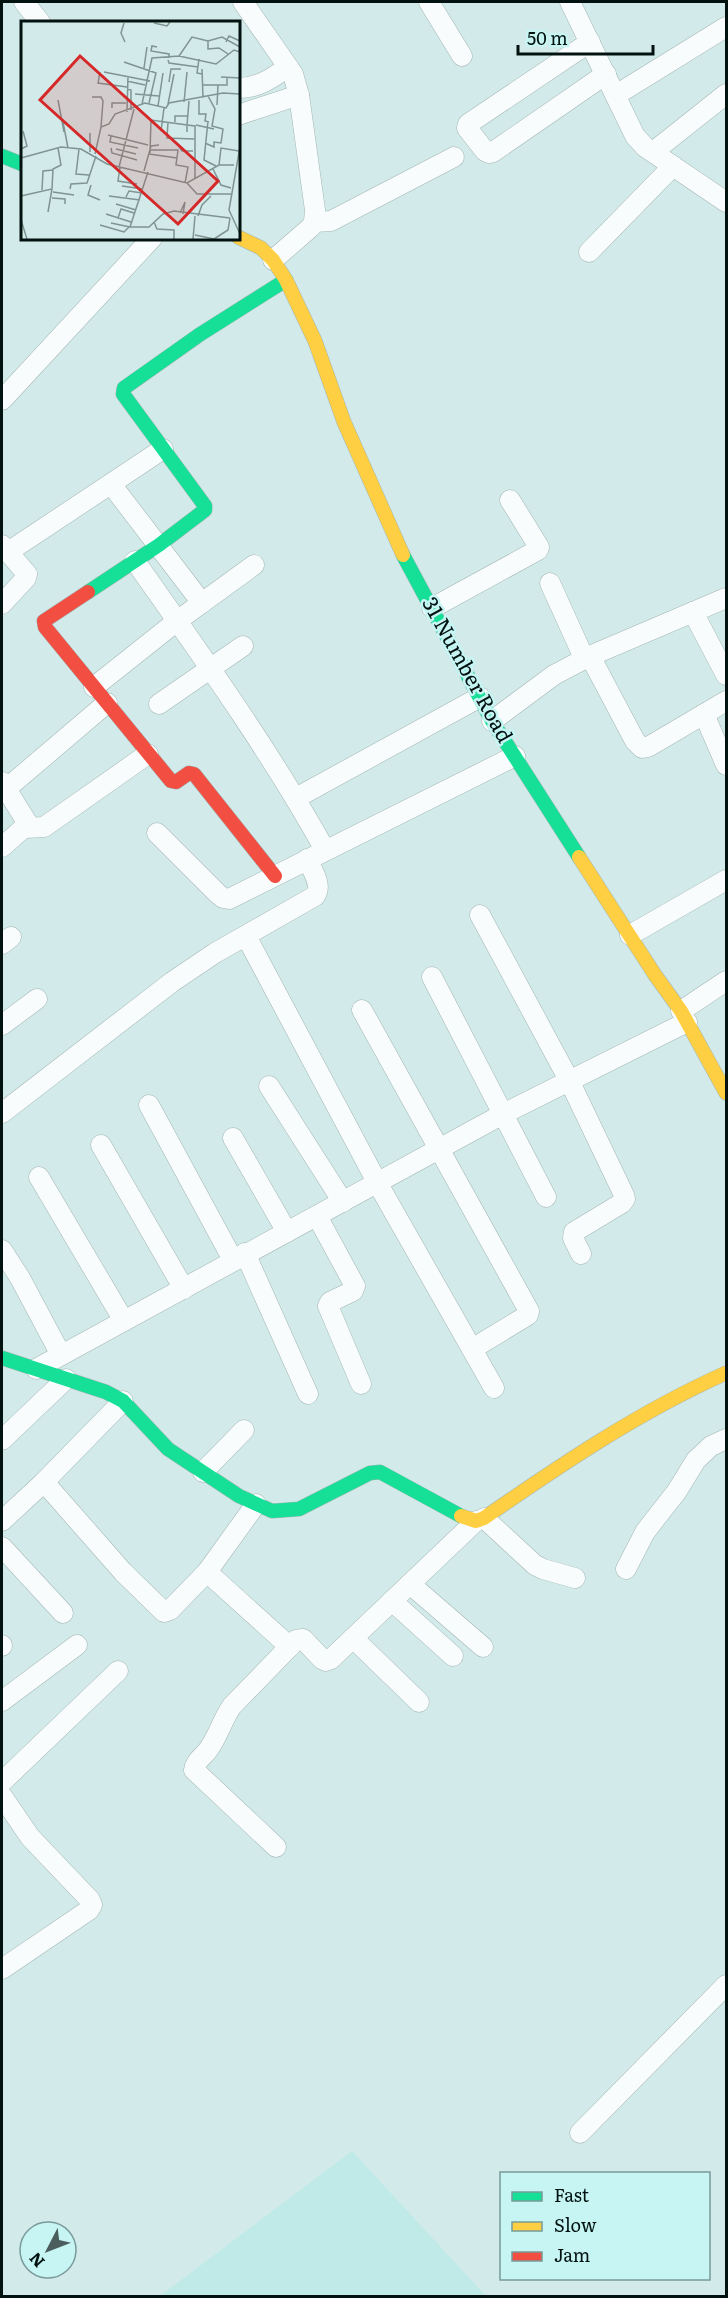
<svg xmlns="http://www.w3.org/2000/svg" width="728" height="2298" font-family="Literata,serif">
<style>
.built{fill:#c0eae8}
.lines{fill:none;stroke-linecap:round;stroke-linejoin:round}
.street-casing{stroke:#a3b6b5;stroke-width:21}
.fast-casing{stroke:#a3b6b5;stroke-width:15}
.slow-casing{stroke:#a3b6b5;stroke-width:15}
.jam-casing{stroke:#a3b6b5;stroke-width:15}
.street{stroke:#f8fcfc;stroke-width:20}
.fast{stroke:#16e098;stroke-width:14}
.slow{stroke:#ffcf43;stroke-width:14}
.jam{stroke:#f24e42;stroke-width:14}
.labels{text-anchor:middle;stroke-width:5;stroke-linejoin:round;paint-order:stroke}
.street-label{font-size:21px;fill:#021211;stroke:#c7f5f3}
.inset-road{fill:none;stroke:#7f9493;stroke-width:1.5}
.view{fill:#d62828;fill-opacity:0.15;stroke:#d62828;stroke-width:3}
.inset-edge{fill:none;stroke:#021211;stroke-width:3}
</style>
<rect width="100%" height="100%" fill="#d2eae9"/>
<path class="built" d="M352,2151l134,145h-326z"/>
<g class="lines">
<defs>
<g id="street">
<path d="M24,2l16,20"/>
<path d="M243,2l50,72 6,21 16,115 -1,12 -3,5 -38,33"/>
<path d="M429,2l33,54"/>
<path d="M570,2l65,134 10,11 81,55"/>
<path d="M590,42l-122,82 -1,4 18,23 4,2 4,-1 113,-78"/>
<path d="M238,88c21,0 34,-10 50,-21"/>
<path d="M616,95l110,-68"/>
<path d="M238,115l61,-20"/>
<path d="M653,152l73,-58"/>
<path d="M314,222l17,-1 123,-64"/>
<path d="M589,252l84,-86"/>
<path d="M2,400l150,-162"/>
<path d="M111,484l91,119"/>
<path d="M2,545l25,29 -1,4 -24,26"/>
<path d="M8,552l155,-103"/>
<path d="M135,561c66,94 134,188 190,289"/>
<path d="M550,583l34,75"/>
<path d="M432,608l106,-58 1,-3 -29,-47"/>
<path d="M693,612l33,63"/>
<path d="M590,656l45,85 7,7 6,-1 78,-46"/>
<path d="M94,687l83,-66 77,-56"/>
<path d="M159,704l84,-58"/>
<path d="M704,714l22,51"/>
<path d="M492,721l62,-46 36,-19 136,-58"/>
<path d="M2,782l26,42 -26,23"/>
<path d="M6,789l101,-86"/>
<path d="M296,798l184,-101"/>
<path d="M25,828l19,-1 104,-73"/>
<path d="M157,833l61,61 5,4 6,1 286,-143"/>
<path d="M480,915l89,165 55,115 1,4 -3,4 -48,29 -1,6 8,16"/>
<path d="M630,935l96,-55"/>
<path d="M246,936l132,248 116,204"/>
<path d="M2,944l9,-7"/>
<path d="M432,977l114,220"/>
<path d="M362,1010l167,301 -1,4 -56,34"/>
<path d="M681,1011l45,-30"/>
<path d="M2,1025l35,-26"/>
<path d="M269,1086l74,116"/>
<path d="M149,1105l84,155"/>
<path d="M2,1113l170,-131 43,-29 100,-57c8,-11 -3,-26 -8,-37"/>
<path d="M233,1138l54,94"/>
<path d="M101,1145l83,144"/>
<path d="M39,1177l85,144"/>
<path d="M317,1216l38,70 -2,5 -23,11 -2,4 33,78"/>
<path d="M2,1250l18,28 41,77"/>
<path d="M245,1253l63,141"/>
<path d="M36,1369l467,-255 184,-92"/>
<path d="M2,1440l64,-61"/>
<path d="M203,1472l41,-42"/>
<path d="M44,1482l79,90 41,40 6,-2 37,-38"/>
<path d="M256,1504l-49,68 83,75"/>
<path d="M484,1518l51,47 8,4 32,9"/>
<path d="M2,1521l42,-39 79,-81"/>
<path d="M2,1547l61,66"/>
<path d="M626,1569l19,-37 32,-41 19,-31 15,-14 15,-7"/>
<path d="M410,1584l73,63"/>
<path d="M392,1601l61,55"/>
<path d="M353,1638l66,64"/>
<path d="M2,1645v1"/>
<path d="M2,1701l75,-56"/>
<path d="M2,1782l116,-111"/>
<path d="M2,1796l28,41 60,63 2,5 -3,5 -87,59"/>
<path d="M276,1847l-82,-77c1,-9 9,-13 14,-20 10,-13 14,-30 24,-44l64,-66 7,-1 19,20 4,2 5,-2 145,-138"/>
<path d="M580,2133l146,-148"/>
</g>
<g id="fast">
<path d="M2,156l20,8"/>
<path d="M403,555l89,166 87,136"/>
<path d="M88,592l71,-47 46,-35v-4l-82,-112 1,-6 75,-53 87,-55"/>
<path d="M2,1358l104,34 17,9 45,48 71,47 33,15 27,-2 71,-36 10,-1 81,44"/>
</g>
<g id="slow">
<path d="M238,237l23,11 12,12 13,20 29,61 29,81 59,133"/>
<path d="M579,857l76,118 26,36 45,82"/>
<path d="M461,1516l15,5 8,-3c78,-54 155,-106 242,-145"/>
</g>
<path id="jam" d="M88,592l-44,29 1,6 126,154 5,1 13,-9 5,1 81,102"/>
</defs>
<use href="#street" class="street-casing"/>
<use href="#fast" class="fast-casing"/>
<use href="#slow" class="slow-casing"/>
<use href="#jam" class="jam-casing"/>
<use href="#street" class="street"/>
<use href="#fast" class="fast"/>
<use href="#slow" class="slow"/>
<use href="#jam" class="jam"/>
</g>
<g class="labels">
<g class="street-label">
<text transform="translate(467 670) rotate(61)" y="7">31 Number Road</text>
</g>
</g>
<g transform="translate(21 21)">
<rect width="219" height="219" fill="#d2eae9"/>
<path class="inset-road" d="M103,2l-3,10 4,9M133,2l13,3 3,-4M187,20v8l11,-1 9,6M205,21l3,-6 11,5M136,26l-5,-1 -1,5 18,3v4M158,35l13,-19 16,4 14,-4 18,10M178,38l-2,14 5,1M147,39l1,3 29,4M103,41l32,11 -7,30M123,47l3,-21M181,48l1,29M79,51l-2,11 29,4M83,51l46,9M200,56l19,1M106,60l18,4M148,61l2,-13h10M181,64h25v-8M106,68l4,1v20M114,73l24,2M71,76h9l2,4 -2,26M37,79l6,32M178,79v14h7l-1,7 4,1M168,80l-2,24 8,1v53M163,81l3,-30M121,83l10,-46 27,-2 37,8 18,-14 6,2M147,83l6,-30M196,84l1,-20M137,85l5,-33M91,87v-5h14M106,91l1,-36M187,100l-4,39 12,6M42,101l5,26M147,101l-1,16 27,1M154,101v-6h13M175,104l18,4M140,110l3,-23M69,112v19M87,114l40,10M90,115l-1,6 28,6M184,122l9,4v-5l7,1 2,-14 -11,-3 3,-17 -7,-13M157,124l4,6h11M219,126l-11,63 11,24M90,127l1,5 25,7M0,128l6,-3 -4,-15M58,128l-3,25 13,1M95,128l20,5M129,129h28l-2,15 12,2 -3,16M129,132l1,-33 36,5v7M74,133l6,-27 8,-3 6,-10 30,-11 21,5 3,-5 54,-10 17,1M128,133l28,4M0,137l40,-11 20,2 26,15 80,19 32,-18h15M198,144l2,-17 18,3M98,146l15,-58M99,146l-2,14 19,3M192,148l8,16 10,3M123,150l7,-25 8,-1M127,151l-18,55h19l14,-13 11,-3 56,7M166,162l10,11h34M70,164l-3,10 12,5M101,165l21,3M49,168l1,-5 16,-1 9,-27M21,169l1,-19 10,-1M32,171l21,3M0,175l31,-7 1,-20 8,-4 -3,-17M88,175l31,4M105,176l3,-6 13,2M31,177l13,1v5M95,183l20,6M27,191l4,-23M159,192l5,-11 -2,12M85,193l25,8M177,195l4,-11 9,-9M97,197l3,-9 13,4M0,199l6,19M133,201l3,7 17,1v9M90,202l19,4M79,204l24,7 5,-5M174,214l19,4M172,218l2,-23M193,218l14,-9 2,-12"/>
<path class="view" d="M59,35l138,125 -40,43 -138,-124z"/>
<rect width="219" height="219" class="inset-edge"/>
</g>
<rect width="728" height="2298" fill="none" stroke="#021211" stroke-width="6"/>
<rect x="500" y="2172" width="210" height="108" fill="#c7f5f3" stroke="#789a99" stroke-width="1.5"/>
<rect x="512" y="2192" width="30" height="9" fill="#16e098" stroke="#789a99" stroke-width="1.5"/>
<text x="554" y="2202" font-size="18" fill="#021211">Fast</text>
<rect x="512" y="2222" width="30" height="9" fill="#ffcf43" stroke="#789a99" stroke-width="1.5"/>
<text x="554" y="2232" font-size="18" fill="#021211">Slow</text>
<rect x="512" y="2252" width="30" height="9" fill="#f24e42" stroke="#789a99" stroke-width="1.5"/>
<text x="554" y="2262" font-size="18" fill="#021211">Jam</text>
<g transform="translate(48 2250) rotate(228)"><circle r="28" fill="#c7f5f3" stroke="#789a99" stroke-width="1.5"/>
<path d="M0-4.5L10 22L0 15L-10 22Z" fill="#4b5e5d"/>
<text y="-9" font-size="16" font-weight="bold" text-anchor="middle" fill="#021211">N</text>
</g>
<path d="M518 45v9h135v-9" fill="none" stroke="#021211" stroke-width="3"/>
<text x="527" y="45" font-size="18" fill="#021211" stroke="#c7f5f3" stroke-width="4.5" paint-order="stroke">50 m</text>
</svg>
